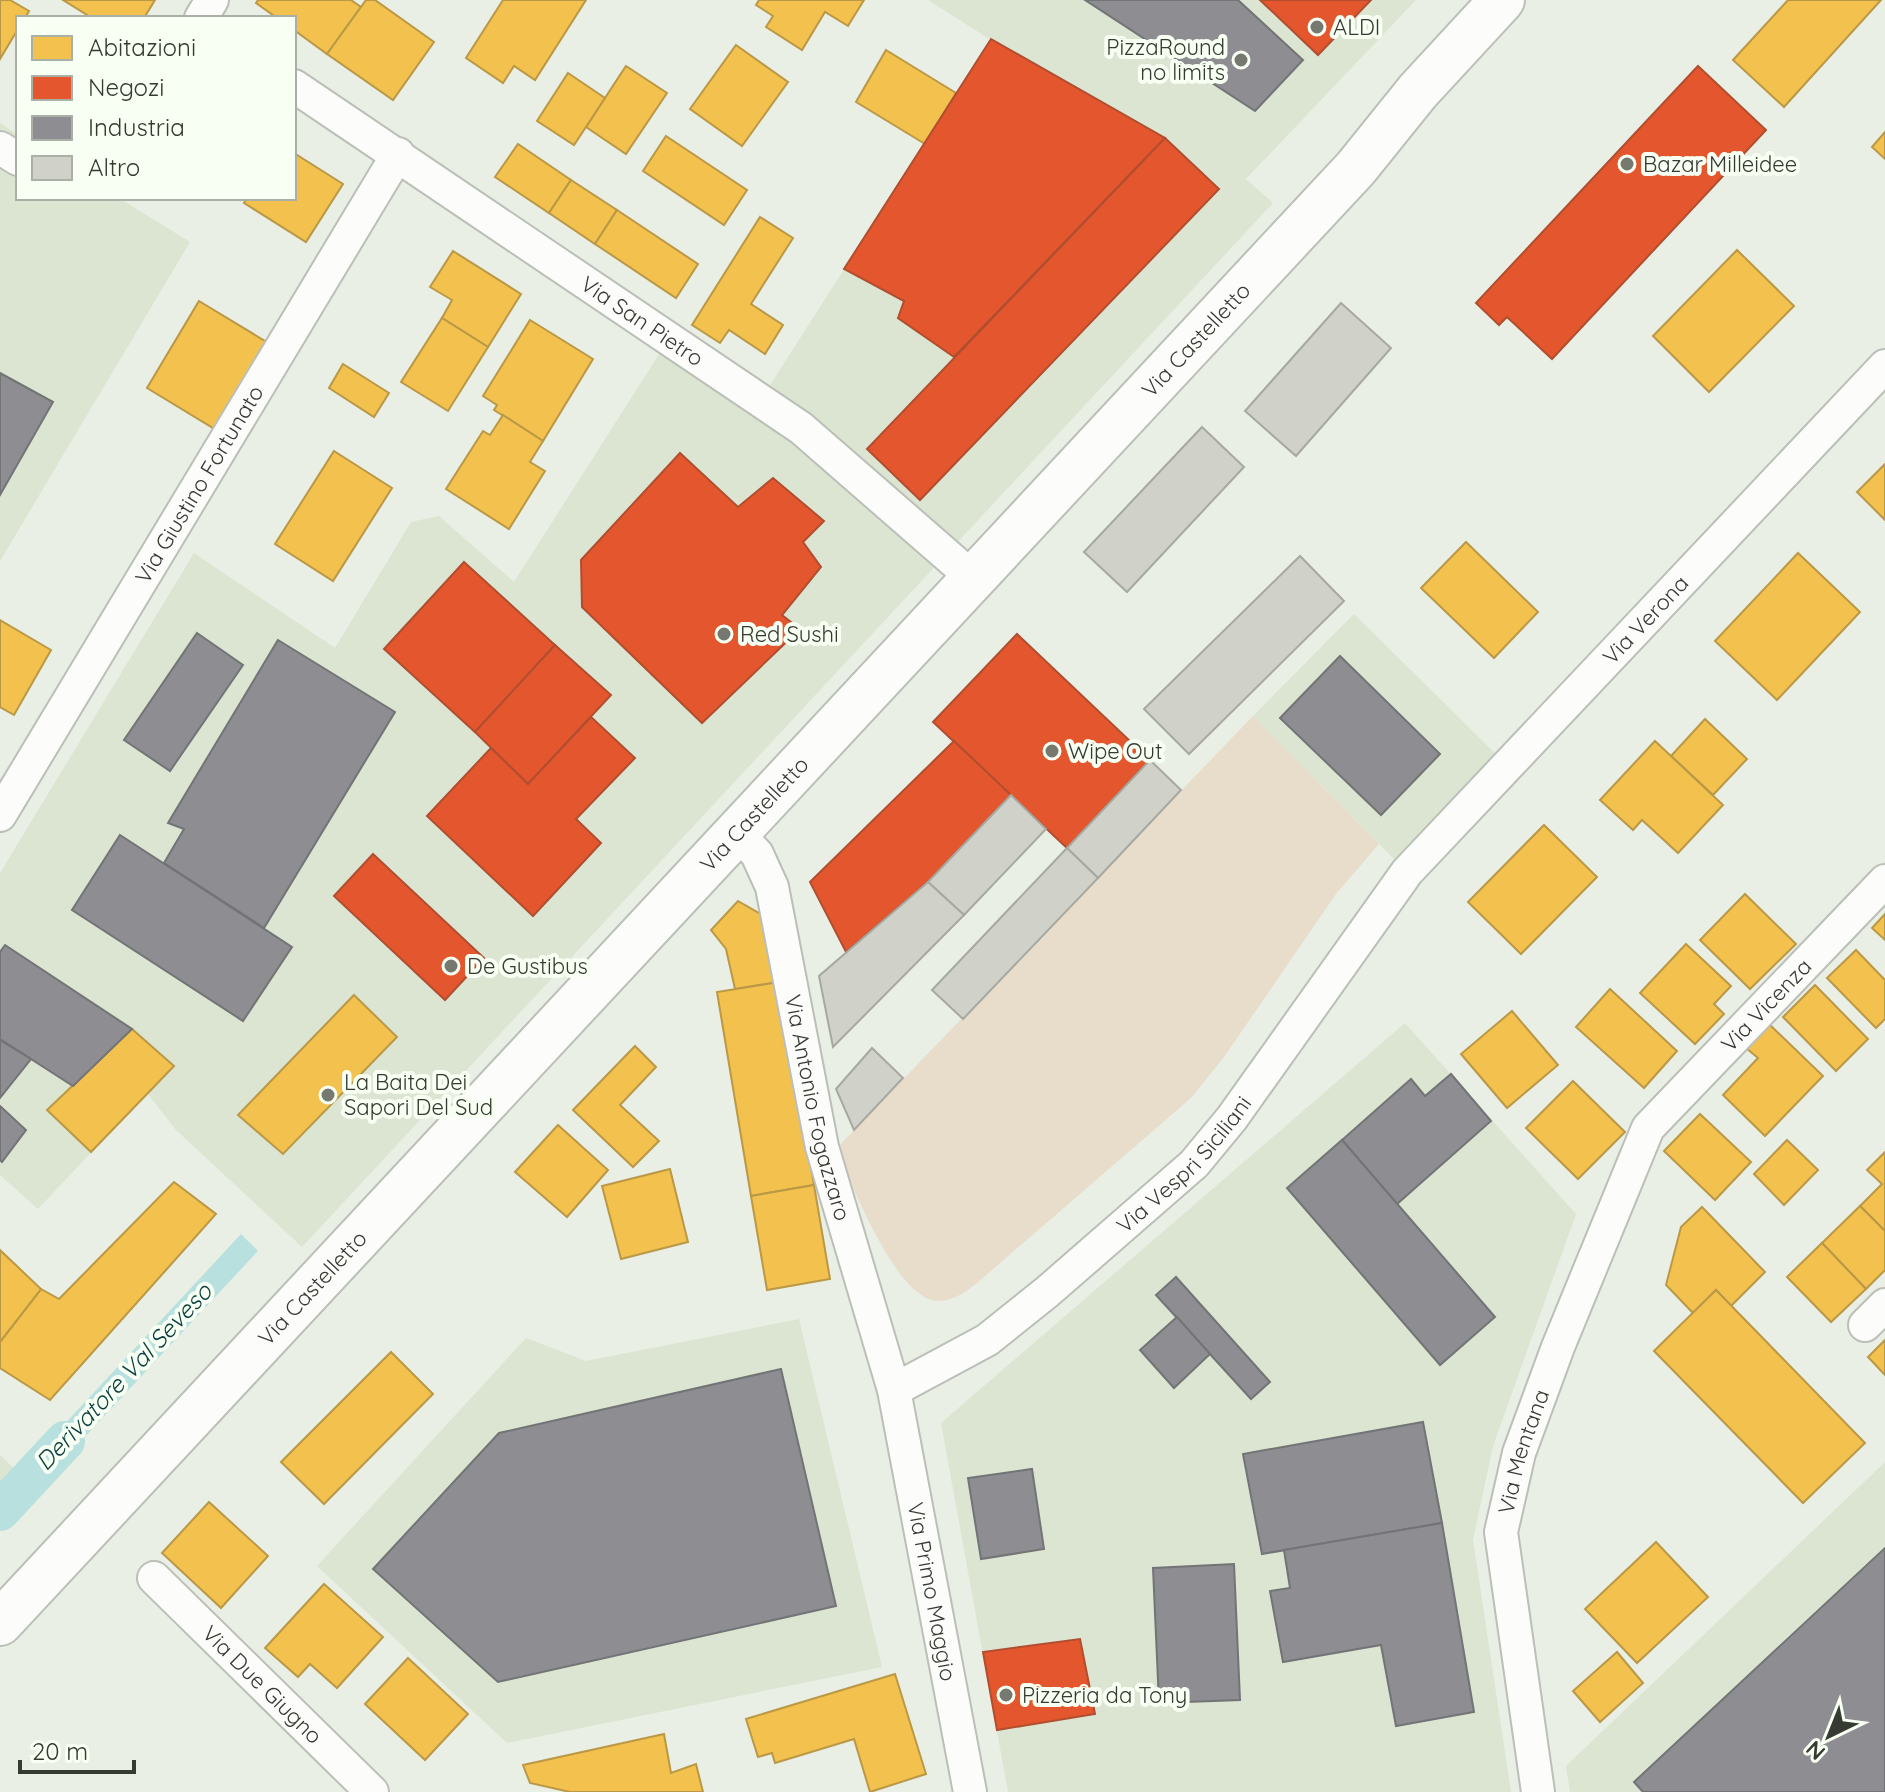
<svg xmlns="http://www.w3.org/2000/svg" width="1885" height="1792" font-family="Quicksand,sans-serif">
<style>
.built{fill:#dbe5d2}
.green{fill:#e8dccb}
.water{fill:#b8e0de}
.homes{fill:#f2c14e;stroke:#ba9846;stroke-width:2}
.shops{fill:#e4572e;stroke:#b04e2f;stroke-width:2}
.industry{fill:#8d8d92;stroke:#737475;stroke-width:2}
.lines{fill:none;stroke-linecap:round;stroke-linejoin:round}
.canal{stroke:#b8e0de;stroke-width:40}
.building{fill:#d0d1c9;stroke:#a7a9a0;stroke-width:2}
.street-casing{stroke:#bbbfb7;stroke-width:36}
.secondary-casing{stroke:#bbbfb7;stroke-width:48}
.street{stroke:#fcfdfb;stroke-width:32}
.secondary{stroke:#fcfdfb;stroke-width:44}
.poi-dot{fill:#757970;stroke:#f8fff3;stroke-width:3}
.labels{text-anchor:middle;stroke-width:8;stroke-linejoin:round;paint-order:stroke}
.poi-label{font-size:22px;fill:#363a32;stroke:#f8fff3;text-anchor:start}
.street-label{font-size:22px;fill:#363a32;stroke:#f8fff3}
.water-label{font-size:24px;font-style:italic;fill:#0e4042;stroke:#f8fff3}
</style>
<rect width="100%" height="100%" fill="#e9efe4"/>
<g class="built">
<path d="M928,0h488l-170,179 27,24 -971,1044 -126,-117 -29,-37 -109,116 -38,-34v-302l194,-320 141,95 76,-126 28,-6 75,66 149,-234 89,65 239,-373z"/>
<path d="M0,123l18,12v63h101l71,44 -190,319z"/>
<path d="M1354,614l147,145 -101,106 -147,-149z"/>
<path d="M1405,1023l171,191 -83,232 -20,94 38,252h-503l-67,-369z"/>
<path d="M799,1319l83,348 -375,76 -190,-177 209,-228 60,23z"/>
<path d="M0,1455l30,29 -18,20 -8,-7 -4,4z"/>
<path d="M1885,1462v330h-315l-4,-26z"/>
</g>
<path class="green" d="M1253,716l126,128 -43,50 -112,163 -33,41 -214,185c-13,10 -28,21 -45,17 -39,-10 -80,-116 -96,-151z"/>
<path class="water" d="M241,1234l17,17 -218,234 -10,-1 -6,-7 26,-30 -3,-4z"/>
<g class="homes">
<path d="M0,0h10l19,11 -4,7h-7v11l-18,30z"/>
<path d="M63,0h92l-11,18h-52z"/>
<path d="M258,0h93l10,7 -34,47 -33,-24v-12h-17l-21,-15z"/>
<path d="M366,0h9l59,42 -41,58 -66,-46z"/>
<path d="M503,0h83l-51,80 -21,-14 -11,17 -37,-25z"/>
<path d="M759,0h105l-16,26 -23,-14 -23,38 -36,-23 7,-11 -17,-11z"/>
<path d="M1788,0h93l-97,107 -51,-47z"/>
<path d="M736,45l52,37 -46,64 -52,-37z"/>
<path d="M886,50l70,43 -31,51 -69,-42z"/>
<path d="M626,66l41,27 -41,61 -40,-27z"/>
<path d="M568,73l37,25 -31,47 -37,-24z"/>
<path d="M1885,132v27l-13,-12z"/>
<path d="M666,136l81,54 -23,35 -81,-54z"/>
<path d="M518,144l53,36 -22,33 -54,-36z"/>
<path d="M294,153l49,31 -37,58 -62,-39 3,-5h47z"/>
<path d="M571,180l46,30 -22,34 -46,-31z"/>
<path d="M617,210l81,54 -22,34 -81,-54z"/>
<path d="M760,217l33,21 -42,66 32,21 -18,29 -36,-24 -9,13 -28,-18z"/>
<path d="M1737,250l57,56 -85,86 -56,-56z"/>
<path d="M453,251l68,43 -33,53 -46,-29 10,-18 -22,-13z"/>
<path d="M199,301l71,43 -52,87 -71,-43z"/>
<path d="M442,318l46,29 -40,64 -47,-29z"/>
<path d="M530,320l63,39 -50,82 -49,-31 3,-5 -14,-9z"/>
<path d="M343,364l46,29 -15,24 -45,-29z"/>
<path d="M503,415l40,26 -13,21 15,9 -36,58 -63,-40 37,-58 7,4z"/>
<path d="M334,451l58,37 -59,93 -58,-37z"/>
<path d="M1885,464v56l-28,-28z"/>
<path d="M1466,542l72,70 -44,46 -73,-70z"/>
<path d="M1798,553l62,59 -83,88 -62,-59z"/>
<path d="M0,620l51,30 -37,65 -14,-8z"/>
<path d="M1705,719l42,40 -34,36 -42,-39z"/>
<path d="M1655,741l68,64 -45,48 -36,-33 -9,10 -33,-30z"/>
<path d="M1544,825l53,52 -76,77 -53,-52z"/>
<path d="M1745,894l51,50 -46,45 -50,-49z"/>
<path d="M738,901l26,15 15,66 -44,7 -9,-40 -15,-19z"/>
<path d="M1885,914v26l-13,-12z"/>
<path d="M1686,944l45,42 -17,18 10,10 -29,30 -55,-51z"/>
<path d="M1856,950l29,30v39l-9,9 -49,-50z"/>
<path d="M779,982l35,203 -63,11 -34,-204z"/>
<path d="M1815,985l53,54 -32,32 -53,-54z"/>
<path d="M1610,989l67,62 -33,37 -68,-61z"/>
<path d="M354,995l43,42 -114,117 -45,-39z"/>
<path d="M1512,1011l46,54 -51,43 -46,-54z"/>
<path d="M1769,1024l54,52 -58,60 -42,-41 35,-37 -12,-10z"/>
<path d="M132,1029l42,37 -83,86 -44,-42z"/>
<path d="M635,1046l21,21 -36,38 39,36 -26,26 -60,-57z"/>
<path d="M1573,1081l52,51 -47,47 -52,-51z"/>
<path d="M1700,1114l51,48 -36,38 -51,-49z"/>
<path d="M558,1125l50,45 -41,47 -52,-45z"/>
<path d="M1787,1140l31,30 -34,35 -30,-31z"/>
<path d="M1885,1152v79l-25,-25 22,-22 -15,-14z"/>
<path d="M670,1169l18,73 -67,17 -19,-73z"/>
<path d="M174,1182l42,32 -166,186 -50,-32v-26l41,-53 18,10z"/>
<path d="M814,1185l16,94 -63,11 -16,-94z"/>
<path d="M1860,1206l25,25v39l-19,19 -44,-46z"/>
<path d="M1702,1207l63,65 -34,34 -15,-16 -23,23 -27,-28 15,-58z"/>
<path d="M1822,1243l44,46 -35,33 -44,-45z"/>
<path d="M0,1250l41,39 -41,53z"/>
<path d="M1716,1290l149,153 -62,60 -149,-152z"/>
<path d="M1885,1340v35l-17,-18z"/>
<path d="M391,1352l42,42 -109,110 -43,-42z"/>
<path d="M209,1502l59,54 -47,52 -59,-55z"/>
<path d="M1656,1542l52,55 -71,66 -52,-54z"/>
<path d="M324,1584l59,53 -46,51 -27,-24 -12,13 -33,-29z"/>
<path d="M1617,1652l26,31 -43,39 -27,-31z"/>
<path d="M408,1658l60,56 -43,46 -60,-56z"/>
<path d="M895,1674l31,100 -56,18 -16,-53 -79,24 -3,-10 -14,4 -12,-38z"/>
<path d="M664,1734l7,39 25,-9 7,28h-133l-40,-9 -7,-18z"/>
</g>
<g class="shops">
<path d="M1260,0h111l-53,55z"/>
<path d="M991,39l174,99 -211,219 -56,-39 6,-17 -60,-32z"/>
<path d="M1698,66l68,64 -214,229 -45,-42 -8,8 -23,-22z"/>
<path d="M1165,138l54,51 -299,311 -53,-51z"/>
<path d="M680,453l58,54 35,-29 51,43 -21,21 18,25 -39,48 18,14 -98,94 -120,-116 -1,-47z"/>
<path d="M464,562l91,83 -80,87 -91,-83z"/>
<path d="M1017,634l133,126 -83,88 -134,-126z"/>
<path d="M555,645l56,50 -83,89 -53,-52z"/>
<path d="M591,717l44,41 -59,61 25,24 -68,73 -106,-100 64,-68 37,36z"/>
<path d="M954,741l57,54 -83,87 -82,70 -36,-70z"/>
<path d="M373,854l111,104 -39,42 -111,-104z"/>
<path d="M1080,1639l15,75 -98,16 -14,-78z"/>
</g>
<g class="industry">
<path d="M1085,0h153l65,60 -48,51z"/>
<path d="M0,373l53,29 -53,93z"/>
<path d="M197,633l46,32 -73,106 -46,-31z"/>
<path d="M278,640l117,72 -131,216 -100,-65 20,-34 -16,-6z"/>
<path d="M1340,656l100,98 -59,61 -101,-97z"/>
<path d="M120,835l172,112 -49,74 -171,-111z"/>
<path d="M5,945l127,84 -59,57 -73,-47v-87z"/>
<path d="M0,1040l31,19 -31,39z"/>
<path d="M1451,1074l40,47 -94,83 -55,-64 69,-61 14,17z"/>
<path d="M0,1106l26,24 -24,32 -2,-2z"/>
<path d="M1342,1140l153,177 -55,48 -153,-177z"/>
<path d="M1176,1277l94,105 -19,17 -95,-104z"/>
<path d="M1177,1317l33,37 -36,34 -34,-38z"/>
<path d="M781,1369l55,237 -338,76 -125,-113 126,-136z"/>
<path d="M1423,1422l19,101 -180,31 -19,-100z"/>
<path d="M1032,1469l12,80 -63,10 -13,-81z"/>
<path d="M1442,1523l32,189 -78,14 -15,-81 -98,17 -13,-71 20,-3 -6,-38z"/>
<path d="M1885,1548v244h-242l-9,-10z"/>
<path d="M1234,1564l6,136 -81,3 -6,-135z"/>
</g>
<g class="lines">
<path class="canal" d="M0,1511l65,-70"/>
</g>
<g class="building">
<path d="M1341,303l50,45 -95,108 -51,-45z"/>
<path d="M1202,427l42,40 -117,125 -43,-40z"/>
<path d="M1300,556l44,45 -155,153 -45,-45z"/>
<path d="M1150,760l31,30 -83,88 -31,-30z"/>
<path d="M1011,795l35,34 -82,86 -36,-33z"/>
<path d="M1067,848l31,30 -135,141 -31,-29z"/>
<path d="M928,882l36,33 -131,132 -14,-71z"/>
<path d="M872,1048l31,30 -49,52 -18,-41z"/>
</g>
<g class="lines">
<defs>
<g id="street">
<path d="M201,18l11,-18"/>
<path id="s1" d="M294,86l507,342 171,149"/>
<path d="M0,148l18,11"/>
<path id="s2" d="M0,815l398,-661"/>
<path id="s3" d="M736,832l21,22 15,33 50,260 72,243 76,402"/>
<path d="M1865,1325l20,-20"/>
<path id="s4" d="M894,1390l93,-50 60,-48 147,-128 38,-46 175,-246 478,-506"/>
<path id="s5" d="M154,1578l218,214"/>
<path id="s6" d="M1538,1792l-37,-260 18,-79 39,-106 90,-219 237,-247"/>
</g>
<g id="secondary">
<path id="s7" d="M0,1623l1356,-1455 62,-77 84,-91"/>
</g>
</defs>
<use href="#street" class="street-casing"/>
<use href="#secondary" class="secondary-casing"/>
<use href="#street" class="street"/>
<use href="#secondary" class="secondary"/>
</g>
<g class="poi-dot">
<circle cx="1317" cy="27" r="8"/>
<circle cx="1241" cy="60" r="8"/>
<circle cx="1627" cy="164" r="8"/>
<circle cx="724" cy="634" r="8"/>
<circle cx="1052" cy="751" r="8"/>
<circle cx="451" cy="966" r="8"/>
<circle cx="328" cy="1095" r="8"/>
<circle cx="1006" cy="1695" r="8"/>
</g>
<g class="labels">
<g class="poi-label">
<text x="1333" y="35">ALDI</text>
<text x="1225" y="55" text-anchor="end">PizzaRound<tspan x="1225" dy="25">no limits</tspan></text>
<text x="1643" y="172">Bazar Milleidee</text>
<text x="740" y="642">Red Sushi</text>
<text x="1068" y="759">Wipe Out</text>
<text x="467" y="974">De Gustibus</text>
<text x="344" y="1090">La Baita Dei<tspan x="344" dy="25">Sapori Del Sud</tspan></text>
<text x="1022" y="1703">Pizzeria da Tony</text>
</g>
<g class="street-label">
<text dy="8" stroke="none"><textPath href="#s1" startOffset="420">Via San Pietro</textPath></text>
<text dy="8" stroke="none"><textPath href="#s7" startOffset="1754">Via Castelletto</textPath></text>
<text dy="8" stroke="none"><textPath href="#s2" startOffset="386">Via Giustino Fortunato</textPath></text>
<text dy="8" stroke="none"><textPath href="#s4" startOffset="1086">Via Verona</textPath></text>
<text dy="8" stroke="none"><textPath href="#s7" startOffset="1106">Via Castelletto</textPath></text>
<text dy="8" stroke="none"><textPath href="#s6" startOffset="864">Via Vicenza</textPath></text>
<text dy="8" stroke="none"><textPath href="#s3" startOffset="292">Via Antonio Fogazzaro</textPath></text>
<text dy="8" stroke="none"><textPath href="#s4" startOffset="370">Via Vespri Siciliani</textPath></text>
<text dy="8" stroke="none"><textPath href="#s7" startOffset="458">Via Castelletto</textPath></text>
<text dy="8" stroke="none"><textPath href="#s6" startOffset="346">Via Mentana</textPath></text>
<text dy="8" stroke="none"><textPath href="#s3" startOffset="790">Via Primo Maggio</textPath></text>
<text dy="8" stroke="none"><textPath href="#s5" startOffset="152">Via Due Giugno</textPath></text>
</g>
<g class="water-label">
<text transform="translate(124 1377) rotate(-47)" y="8">Derivatore Val Seveso</text>
</g>
</g>
<rect x="16" y="16" width="280" height="184" fill="#f8fff3" stroke="#aab0a6" stroke-width="2"/>
<rect x="32" y="36" width="40" height="24" fill="#f2c14e" stroke="#aab0a6" stroke-width="2"/>
<text x="88" y="56" font-size="24" fill="#363a32">Abitazioni</text>
<rect x="32" y="76" width="40" height="24" fill="#e4572e" stroke="#aab0a6" stroke-width="2"/>
<text x="88" y="96" font-size="24" fill="#363a32">Negozi</text>
<rect x="32" y="116" width="40" height="24" fill="#8d8d92" stroke="#aab0a6" stroke-width="2"/>
<text x="88" y="136" font-size="24" fill="#363a32">Industria</text>
<rect x="32" y="156" width="40" height="24" fill="#d0d1c9" stroke="#aab0a6" stroke-width="2"/>
<text x="88" y="176" font-size="24" fill="#363a32">Altro</text>
<g transform="translate(1829 1736) rotate(223)" stroke="#f8fff3" stroke-width="6" paint-order="stroke">
<path d="M0-6L14 30L0 20L-14 30Z" fill="#363a32"/>
<text y="-12" font-size="22" font-weight="bold" text-anchor="middle" fill="#363a32">N</text>
</g>
<path d="M20 1760v12h114v-12" fill="none" stroke="#363a32" stroke-width="4"/>
<text x="32" y="1760" font-size="24" fill="#363a32" stroke="#f8fff3" stroke-width="6" paint-order="stroke">20 m</text>
</svg>
